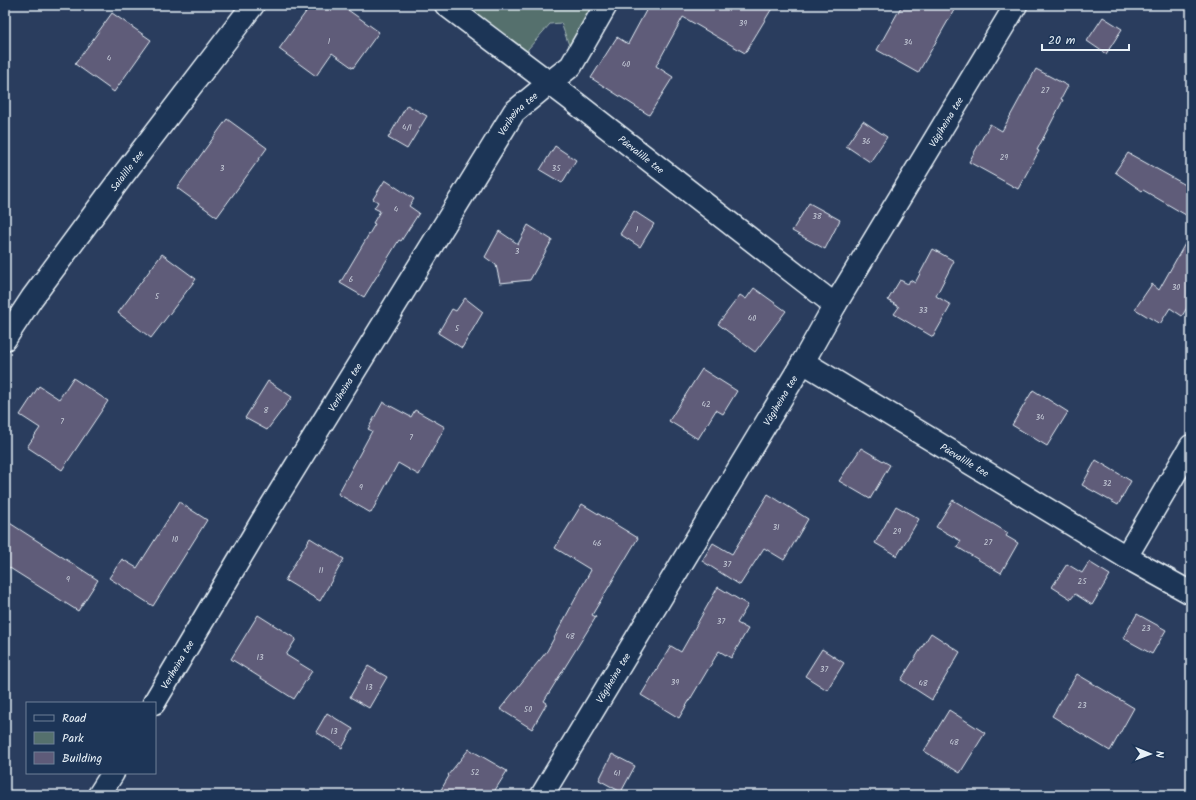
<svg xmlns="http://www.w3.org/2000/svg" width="1196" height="800" font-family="Kalam,sans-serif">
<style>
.green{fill:#55706d;stroke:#9eb0b2}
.building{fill:#5e5b79;stroke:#e8f1f8}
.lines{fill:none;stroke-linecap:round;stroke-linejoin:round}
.minor-casing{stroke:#e8f1f8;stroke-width:25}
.minor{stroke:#1d3557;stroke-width:22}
.labels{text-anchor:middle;stroke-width:3.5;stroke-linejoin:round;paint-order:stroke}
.number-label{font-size:8px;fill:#c6ccd8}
.street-label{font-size:10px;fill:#e8f1f8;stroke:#1d3557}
</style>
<rect width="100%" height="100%" fill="#2a3d5e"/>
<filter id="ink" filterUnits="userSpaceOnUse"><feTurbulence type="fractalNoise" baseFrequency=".025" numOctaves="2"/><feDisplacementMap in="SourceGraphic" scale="8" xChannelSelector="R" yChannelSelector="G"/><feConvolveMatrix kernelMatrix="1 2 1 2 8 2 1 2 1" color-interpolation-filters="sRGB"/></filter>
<g filter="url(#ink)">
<path class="green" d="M456,5h137l-24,40 -8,-22 -11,1 -22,25 -1,11z"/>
<g class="building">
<path d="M311,5h30l38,27 -26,36 -21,-15 -16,23 -37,-27z"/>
<path d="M649,5h125l-29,48 -62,-36 -27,49 17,11 -24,38 -58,-37 26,-41 11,7z"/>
<path d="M902,5h55l-39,68 -41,-23z"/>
<path d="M112,13l39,27 -37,52 -39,-28z"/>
<path d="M1103,17l19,12 -16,25 -19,-13z"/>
<path d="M1036,69l32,17 -7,13 2,1 -26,50 2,1 -21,38 -49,-27 21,-38 12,7z"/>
<path d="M407,105l20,11 -20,33 -19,-11z"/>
<path d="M227,119l40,29 -50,69 -40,-29z"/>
<path d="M863,121l24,16 -17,25 -24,-16z"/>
<path d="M555,146l21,14 -14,23 -22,-13z"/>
<path d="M1128,153l63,35v30l-48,-28 -1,1 -27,-19z"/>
<path d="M385,180l29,19 -5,7 10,7 -18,28 -2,-1 -35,57 -24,-14 35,-59 -2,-1 7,-12 -6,-3 4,-6 -5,-3z"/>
<path d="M809,203l31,17 -15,29 -33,-18z"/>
<path d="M634,211l20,13 -14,23 -20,-13z"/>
<path d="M528,225l24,15 -22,40 -30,3 -4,-18 -11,-8 14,-26 19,13z"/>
<path d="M1191,233v68l-9,15 -12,-8 -10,16 -25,-15 17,-25 7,6z"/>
<path d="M933,249l21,12 -18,35 15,9 -18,32 -39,-23 5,-7 -11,-7 12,-20 8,4 2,-4 5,3z"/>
<path d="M162,254l34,25 -45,59 -33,-25z"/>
<path d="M754,288l32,23 -31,41 -37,-28 22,-29 6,4z"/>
<path d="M465,298l18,14 -21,36 -24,-15 14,-24 4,2z"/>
<path d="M702,369l35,22 -14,23 -7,-4 -18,29 -29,-18z"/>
<path d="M73,378l35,23 -46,69 -35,-23 13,-19 -20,-13 19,-29 20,13z"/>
<path d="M268,381l24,16 -25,33 -22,-12z"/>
<path d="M1033,390l35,22 -21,34 -35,-21z"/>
<path d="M383,402l28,15 4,-7 30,17 -26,48 -21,-12 -27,50 -33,-19 34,-63 -4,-2z"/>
<path d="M861,448l29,17 -20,34 -31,-18z"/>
<path d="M1096,460l35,21 -13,24 -36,-20z"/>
<path d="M768,494l40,25 -24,41 -20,-12 -24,37 -38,-24 11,-18 19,11z"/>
<path d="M953,500l55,33 -2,3 12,7 -17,30 -44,-26 4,-6 -25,-14z"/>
<path d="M179,502l28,18 -54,86 -44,-28 13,-19 15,9z"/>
<path d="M582,504l56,34 -46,77 4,2 -52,84 3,2 -15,26 -32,-20 47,-58 44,-81 -36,-22z"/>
<path d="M896,506l23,13 -22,37 -22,-13z"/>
<path d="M5,520l93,60 -20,31 -73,-46z"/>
<path d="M310,538l34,21 -24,42 -35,-21z"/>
<path d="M1089,562l21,13 -18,30 -17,-11 -4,5 -19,-12 15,-23 15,9z"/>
<path d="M718,587l30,18 -11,18 11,6 -17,29 -12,-7 -40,67 -38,-23 30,-49 10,6z"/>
<path d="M1137,614l29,16 -14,24 -29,-16z"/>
<path d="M258,615l38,24 -10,16 26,16 -18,28 -63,-40z"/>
<path d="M931,633l29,19 -28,48 -31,-20z"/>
<path d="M822,649l22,14 -17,27 -22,-14z"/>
<path d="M368,666l19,11 -18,31 -19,-11z"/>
<path d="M1077,674l57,34 -24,43 -58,-35z"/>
<path d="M949,710l36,23 -25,40 -36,-22z"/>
<path d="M327,713l26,16 -11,19 -26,-16z"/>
<path d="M469,749l38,22 -15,24h-54l11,-19 -1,-1z"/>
<path d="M612,754l23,12 -14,26 -22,-12z"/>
</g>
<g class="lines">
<defs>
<g id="minor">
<path id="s1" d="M446,5l122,92 267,208"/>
<path id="s2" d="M5,339l27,-41 88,-119 133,-174"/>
<path id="s3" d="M803,362l323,195 65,36"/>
<path d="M1126,557l65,-111"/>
<path id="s4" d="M154,703l108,-182 252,-409 35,-29 22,-17 35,-61"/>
<path d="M99,795l14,-22"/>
<path id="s5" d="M542,795l261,-433 32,-57 181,-300"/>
</g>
</defs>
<use href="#minor" class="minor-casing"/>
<use href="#minor" class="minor"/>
</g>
</g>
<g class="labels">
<g class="number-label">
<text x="743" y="26">39</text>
<text x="329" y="44">1</text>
<text x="908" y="45">34</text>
<text x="109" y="61">4</text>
<text x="626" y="67">40</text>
<text x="1045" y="93">27</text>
<text x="407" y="130">4/1</text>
<text x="866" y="144">36</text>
<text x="1004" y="160">29</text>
<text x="222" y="171">3</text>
<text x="556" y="171">35</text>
<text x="396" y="212">4</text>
<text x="817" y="219">38</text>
<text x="637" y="232">1</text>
<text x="517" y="254">3</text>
<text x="351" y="282">6</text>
<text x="1176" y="290">30</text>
<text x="157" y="299">5</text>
<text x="923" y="313">33</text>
<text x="752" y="321">40</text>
<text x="457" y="331">5</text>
<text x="706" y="407">42</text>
<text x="266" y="413">8</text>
<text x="1040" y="420">34</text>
<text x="62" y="424">7</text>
<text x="411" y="440">7</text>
<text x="1107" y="486">32</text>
<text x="361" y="490">9</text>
<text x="776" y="530">31</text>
<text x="897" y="534">29</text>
<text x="175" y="542">10</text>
<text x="988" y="545">27</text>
<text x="597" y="546">46</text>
<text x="727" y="567">37</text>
<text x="321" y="573">11</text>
<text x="68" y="582">9</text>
<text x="1082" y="584">25</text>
<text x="721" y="624">37</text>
<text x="1146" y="631">23</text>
<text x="570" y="639">48</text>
<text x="260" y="660">13</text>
<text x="824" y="672">37</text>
<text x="675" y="685">39</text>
<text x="923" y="686">48</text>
<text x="369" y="690">13</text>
<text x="1082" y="708">23</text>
<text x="528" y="712">50</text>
<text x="334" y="734">13</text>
<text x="954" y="745">48</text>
<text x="475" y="775">52</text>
<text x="617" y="776">41</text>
</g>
<g class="street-label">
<text dy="4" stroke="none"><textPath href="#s4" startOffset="693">Veriheina tee</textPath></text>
<text dy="4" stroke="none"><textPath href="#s5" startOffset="785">Vägiheina tee</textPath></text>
<text dy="4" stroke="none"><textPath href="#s1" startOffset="246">Päevalille tee</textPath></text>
<text dy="4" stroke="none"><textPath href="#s2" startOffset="208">Saialille tee</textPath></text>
<text dy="4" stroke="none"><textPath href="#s4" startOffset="369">Veriheina tee</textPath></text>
<text dy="4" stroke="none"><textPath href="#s5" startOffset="461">Vägiheina tee</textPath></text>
<text dy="4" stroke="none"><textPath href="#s3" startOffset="189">Päevalille tee</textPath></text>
<text dy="4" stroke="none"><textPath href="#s4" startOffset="45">Veriheina tee</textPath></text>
<text dy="4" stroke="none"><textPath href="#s5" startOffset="137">Vägiheina tee</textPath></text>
</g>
</g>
<rect width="1196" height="800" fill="none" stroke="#1d3557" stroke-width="20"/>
<rect x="10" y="10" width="1176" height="780" fill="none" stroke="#e8f1f8" stroke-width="1.5" filter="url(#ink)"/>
<rect x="26" y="702" width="130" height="72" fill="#1d3557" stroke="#6e8097"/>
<rect x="34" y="715" width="20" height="6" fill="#1d3557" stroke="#6e8097"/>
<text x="62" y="722" font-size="12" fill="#e8f1f8">Road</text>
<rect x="34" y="732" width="20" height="12" fill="#55706d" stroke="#6e8097"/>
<text x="62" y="742" font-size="12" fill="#e8f1f8">Park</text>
<rect x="34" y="752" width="20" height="12" fill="#5e5b79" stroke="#6e8097"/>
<text x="62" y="762" font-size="12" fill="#e8f1f8">Building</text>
<g transform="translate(1150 754) rotate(91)" stroke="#1d3557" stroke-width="3" paint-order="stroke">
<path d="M0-3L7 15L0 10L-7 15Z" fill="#e8f1f8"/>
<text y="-6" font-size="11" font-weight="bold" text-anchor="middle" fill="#e8f1f8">N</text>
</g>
<path d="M1042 44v6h87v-6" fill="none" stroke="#e8f1f8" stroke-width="2"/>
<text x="1048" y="44" font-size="12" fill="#e8f1f8" stroke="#1d3557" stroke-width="3" paint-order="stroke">20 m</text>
</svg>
